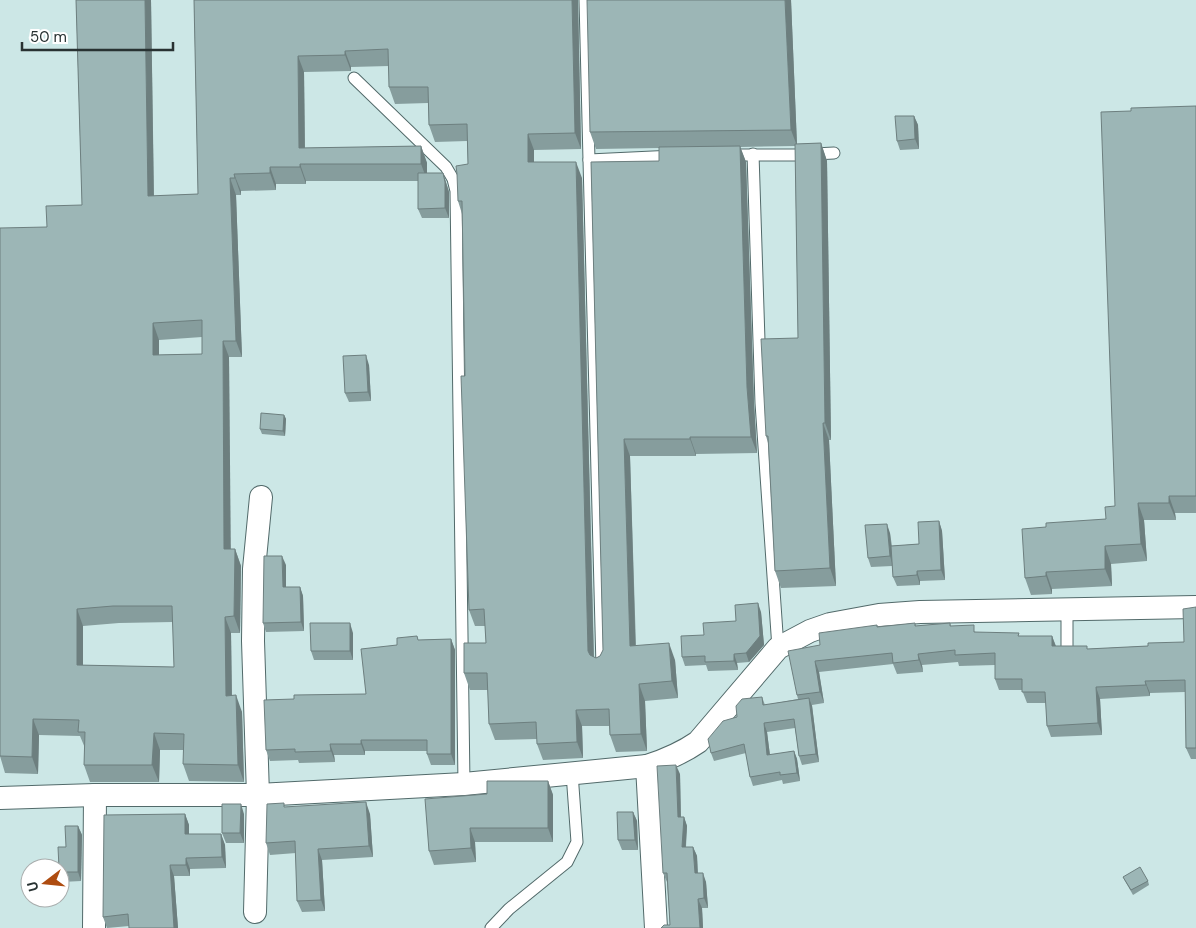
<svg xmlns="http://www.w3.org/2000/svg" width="1196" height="928" font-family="'DM Sans',sans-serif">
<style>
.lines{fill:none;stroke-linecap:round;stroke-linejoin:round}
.lane-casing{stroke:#526a6a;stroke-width:13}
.street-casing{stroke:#526a6a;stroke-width:24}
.lane{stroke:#fff;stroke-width:11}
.street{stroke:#fff;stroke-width:22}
.wall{fill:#869d9d;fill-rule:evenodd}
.shaded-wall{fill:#6d7f7f}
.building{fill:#9cb6b6;stroke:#6d7f7f;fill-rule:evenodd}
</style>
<rect width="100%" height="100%" fill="#cce7e6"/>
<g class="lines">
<defs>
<g id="lane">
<path d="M585,0l4,160"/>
<path d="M354,78l92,89 7,12 3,12 8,593"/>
<path d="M753,154l8,249 17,245"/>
<path d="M728,155h68l38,-2"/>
<path d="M1067,609v37"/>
<path d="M602,667l-13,-507 85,-4"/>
<path d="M491,928l18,-19 58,-47 10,-20 -5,-69"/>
</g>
<g id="street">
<path d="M647,766l9,162"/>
<path d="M0,798l95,-3h163l206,-11 183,-18c19,-6 35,-13 51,-24l80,-94 32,-17 20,-7 49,-9 41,-3 276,-5"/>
<path d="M255,912l3,-117 -5,-154 1,-72 7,-72"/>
<path d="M94,928l1,-133"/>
</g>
</defs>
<use href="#lane" class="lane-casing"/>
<use href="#street" class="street-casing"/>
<use href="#lane" class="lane"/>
<use href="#street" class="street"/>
</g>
<g class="wall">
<path d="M76,0h75l3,196 44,-2 -4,-194h384l3,149 -47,1v12l48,16 12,479 2,1 4,-2 3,-6 -12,-488 68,-1v-13l-63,1 -6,-17 201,-132 6,144 24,-1 6,18 4,279h-2l7,146 -55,2 -6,-17 -7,-128 -2,-7 32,-98 -3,-192 -55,1 6,15 8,241 3,50 -61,1v2h-66l6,190 39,14 3,38 -33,3 2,50 -31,1 -6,-17 -1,-9h-27l1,32 -40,2 -6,-16v-5l-42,1 -6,-16 -1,-34h-18l-6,-17 22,-30 -1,-17h-10l-6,-16 -7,-396 -4,-13 10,-37 -1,-23 -32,1 -6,-17 -1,-22 -33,1 -6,-17v-21l-38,1v4l-47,1 1,76 116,-2 6,17v10h16l6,19v26h-27l-4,-9v-28h-112v3h-30v6l-35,1v4h-5l6,162h-13l1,192h5l6,17 -1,67h-9l1,63 10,16 2,70 -55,-1 -6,-17 1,-14h-24l-1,32h-69l-6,-17 1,-17 -5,-12 -41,-1 -1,39 -33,-1 -5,-17 47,-529 35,-22zM202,337v17l-43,1v-15zM173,622l1,45 -91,-2v-39l36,-3z"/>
<path d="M1196,106v407h-21l1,7h-32l3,41 -36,3 1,22 -60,3v5l-21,1 -6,-17 21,-51 60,-8 9,-13 16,-395z"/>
<path d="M914,116l4,9 1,24 -19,1 -3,-9z"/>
<path d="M369,365l2,36 -22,1 -4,-9z"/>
<path d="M284,415l2,4 -1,17 -23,-2 -2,-5z"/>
<path d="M939,521l3,10 3,49 -25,1v4l-23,1 -4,-9 -1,-11 -21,1 -3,-9 22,-25 2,13 27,-2z"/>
<path d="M286,565v22h14l3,9 1,35 -38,1 -3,-9z"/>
<path d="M1196,607v152h-5l-5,-11 -1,-56 -35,1v3l-50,3 2,36 -51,2 -4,-11 -1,-23h-19l-5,-13h-23l-4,-11v-14l-36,1 -1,-4 -36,3 1,7 -26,2 -4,-10 -74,8 5,31 -12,2 7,57 -17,3 -3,-9 -4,-28 -28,4 3,23 24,-4 3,8 3,22 -17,3 -1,-4 -29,6 -3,-9 -4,-24 -32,8 -3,-8 26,-36 25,-20 3,8 33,-6 -1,-4 23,-50 57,-20 1,2 37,-4 1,3 34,-3 1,3 25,6 44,4h32l4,10 32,3 60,-3 36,-4z"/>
<path d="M761,612l3,33 -15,17 -12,1 1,7 -30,1 -2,-6 -21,1 -3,-9 22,-22 32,-14z"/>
<path d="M353,633v27h-39l-3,-9z"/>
<path d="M417,636l1,4 33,-1 4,11v115h-24l-4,-11v-3h-62v4h-31l1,7 -36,1 -1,-3 -28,1 -4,-11 28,-51 72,-5 31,-49z"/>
<path d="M680,774l1,43h3l3,9 -1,21h7l4,9 1,17 8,9 2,26h-6l1,20h-42l9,-3 -3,-43 -4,-9z"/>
<path d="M548,781l5,14v47h-78l1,20 -42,3 -5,-14 58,-57z"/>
<path d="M285,807l85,7 3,43 -51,3 3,51 -23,1 -5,-11 -1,-48 -26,2 -4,-12z"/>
<path d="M633,812l4,9 1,29h-16l-4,-10z"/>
<path d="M185,814l4,11v9h32l4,11 1,23 -36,1v7h-16l4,52h-49v-2l-22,2 -4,-11z"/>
<path d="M244,814v29h-18l-4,-10z"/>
<path d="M78,826l4,9 -1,46 -19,1 -2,-7v-7l6,-21z"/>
<path d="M1123,877l25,4 1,4 -16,10 -8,-14z"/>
</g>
<g class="shaded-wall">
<path d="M145,0h6l3,213 -6,-17z"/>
<path d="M572,0h6l3,149 -6,-16z"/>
<path d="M785,0h6l6,146 -6,-16z"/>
<path d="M345,51l6,16v4l-6,-16z"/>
<path d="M298,56l6,16 1,93 -6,-17z"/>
<path d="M914,116l4,9 1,24 -4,-10z"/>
<path d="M528,134l6,16v29l-6,-17z"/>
<path d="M821,143l6,18 4,279 -6,-17z"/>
<path d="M421,146l6,17v17l-6,-16z"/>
<path d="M740,146l6,16 8,241 3,50 -6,-16 -4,-50z"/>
<path d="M576,162l6,16 12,489 -6,-16z"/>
<path d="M300,164l6,17v3l-6,-17z"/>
<path d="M270,167l6,17v6l-6,-17z"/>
<path d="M443,173l6,19v26l-4,-10z"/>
<path d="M234,174l7,17v4l-6,-17z"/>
<path d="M230,178l6,17 6,162 -6,-16z"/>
<path d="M153,323l6,17v32l-6,-17z"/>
<path d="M223,341l6,16 2,209 -7,-17z"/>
<path d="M366,355l3,10 2,36 -3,-9z"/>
<path d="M284,415l2,4 -1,17 -2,-5z"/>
<path d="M823,423l6,17 7,146 -6,-18z"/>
<path d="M690,437l6,17v2l-6,-17z"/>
<path d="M624,439l6,17 6,207 -6,-17z"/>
<path d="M1169,496l6,17 1,7 -7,-17z"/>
<path d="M1138,503l6,17 3,41 -6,-17z"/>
<path d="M939,521l3,10 3,49 -4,-10z"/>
<path d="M887,524l3,9 3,33 -3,-10z"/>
<path d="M1105,546l6,18 1,22 -7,-17z"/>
<path d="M235,549l6,17 -1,67 -6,-17z"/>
<path d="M282,556l4,9v32l-3,-10z"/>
<path d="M917,571l3,10v4l-3,-10z"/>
<path d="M1046,572l6,17v5l-6,-18z"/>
<path d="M300,587l3,9 1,35 -3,-9z"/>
<path d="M758,603l3,9 3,33 -15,17 -3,-9z"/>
<path d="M77,609l6,17v56l-6,-17z"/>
<path d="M225,617l6,16 1,79 -6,-16z"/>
<path d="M350,623l3,10v27l-3,-9z"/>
<path d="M1052,636l4,11 -4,-1z"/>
<path d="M451,639l4,11v115l-4,-11z"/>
<path d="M669,643l6,17 3,38 -6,-17z"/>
<path d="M734,654l3,9 1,7 -4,-9z"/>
<path d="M918,654l4,11 1,7 -4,-12z"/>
<path d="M815,661l4,11 5,31 -4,-11z"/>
<path d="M1145,681l5,12v3l-4,-11z"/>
<path d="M639,684l6,17 2,50 -6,-17z"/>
<path d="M1096,687l4,12 2,36 -4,-12z"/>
<path d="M236,695l6,17 2,70 -6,-17z"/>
<path d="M809,698l3,8 7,56 -3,-8z"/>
<path d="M576,710l6,16 1,32 -6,-16z"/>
<path d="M33,719l6,16 -1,39 -6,-17z"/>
<path d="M764,723l3,9 4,32 -4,-9z"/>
<path d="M154,733l6,17 -1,32 -7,-17z"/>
<path d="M361,740l4,11v4l-4,-11z"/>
<path d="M330,744l4,11 1,7 -4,-11z"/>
<path d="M794,751l3,8 3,22 -3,-8z"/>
<path d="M676,765l4,9 1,52 -3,-9z"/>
<path d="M548,781l5,14v47l-5,-14z"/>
<path d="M366,802l4,12 3,43 -4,-11z"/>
<path d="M241,804l3,10v29l-4,-10z"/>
<path d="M633,812l4,9 1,29 -3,-10z"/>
<path d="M185,814l4,11v20l-4,-11z"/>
<path d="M684,817l3,9 -2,30 -3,-9z"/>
<path d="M78,826l4,9 -1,46 -3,-9z"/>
<path d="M470,828l5,14 1,20 -5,-14z"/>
<path d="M221,834l4,11 1,23 -4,-11z"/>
<path d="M693,847l4,9 1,26 -3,-9z"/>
<path d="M318,849l4,11 3,51 -4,-11z"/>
<path d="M186,858l4,11v7l-4,-11z"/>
<path d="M170,865l4,11 4,52h-4z"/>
<path d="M703,873l3,9 2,26 -4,-10z"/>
<path d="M698,899l4,9 1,20h-3z"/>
</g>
<g class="building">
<path d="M76,0h69l3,196 50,-2 -4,-194h378l3,133 -47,1v28h48l12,489 2,4 6,3 4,-2 3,-6 -12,-488 68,-1v-14l81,-1 7,241 4,50h-61v2h-66l6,207 39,-3 3,38 -33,3 2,50 -31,1 -1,-26 -33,1 1,32 -40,2 -1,-22 -47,2 -2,-51h-23v-30h22l-2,-34 -15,1 -8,-234h4l-3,-175h-4l-1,-27 -1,-8 12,-2 -1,-40 -38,1 -1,-38h-39l-1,-38 -43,2v4l-47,1 1,92 122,-2v18h-121v3h-30v6l-36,1 1,4h-5l6,163h-13l1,208h11l-1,67 -9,1 1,79 10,-1 2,70 -55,-1 1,-30 -30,-1 -2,32h-68l1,-33h-7l1,-12 -46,-1 -1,38 -32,-1v-528l47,-1 -1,-21 36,-1zM202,320v34l-49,1v-32zM113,606h59l2,61 -97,-2v-56z"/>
<path d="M587,0h198l6,130 -201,2z"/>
<path d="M1196,106v390h-27v7h-31l3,41 -36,2v23l-59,3v4l-21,2 -3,-49 24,-2v-4l60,-4 -1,-12 10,-1 -14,-394 30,-1v-3z"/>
<path d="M895,116h19l1,23 -18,2z"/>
<path d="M821,143l4,280h-2l7,145 -55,3 -7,-135h-2l-5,-97 37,-1 -3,-194z"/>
<path d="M418,173h25l2,9v26l-27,1z"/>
<path d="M366,355l2,37 -23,1 -2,-37z"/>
<path d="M261,413l23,2 -1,16 -23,-2z"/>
<path d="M939,521l2,49 -24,1v4l-24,2 -2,-31 28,-2 -1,-22z"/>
<path d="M887,524l3,32 -22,2 -3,-33z"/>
<path d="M264,556h18l1,31h17l1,35 -38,1z"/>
<path d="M758,603l2,33 -14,17 -12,1v7l-29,1v-6l-23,1 -1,-21 23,-1 -1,-12 33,-2 -1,-16z"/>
<path d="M1196,607v141h-10l-1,-68 -40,1 1,4 -50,2 2,36 -51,3 -2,-34h-23v-13h-27v-26l-40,2v-5l-37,4 1,6 -26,3 -1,-10 -77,8 5,31 -23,3 -9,-44 32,-6 -1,-12 58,-8v2l38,-4v3l35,-3v3l24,-1v7l45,1 -1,3h34v10h35v3l61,-3v-3l36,-1 -1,-33z"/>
<path d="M310,623h40v28h-39z"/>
<path d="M417,636l1,4 33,-1v115h-24v-14h-66v4h-31l1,7 -36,1v-3l-29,1 -2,-50 30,-1v-4l72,-1 -5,-45 36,-4v-7z"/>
<path d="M762,697l1,8 46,-7 7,56 -17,2 -5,-37 -30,4 3,32 27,-4 3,22 -17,2v-3l-30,5 -6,-33 -33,9 -3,-14 15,-18 14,-4 -1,-11 6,-7z"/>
<path d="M676,765l2,52h6l-2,30h11l2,26h8l1,25 -6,1 2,29h-39l3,-3h6l-3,-52h-4l-6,-107z"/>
<path d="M487,781h61v47h-78l1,20 -42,3 -4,-52 62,-5z"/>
<path d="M366,802l3,44 -51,3 3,51 -24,1 -2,-60 -29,2 1,-39 17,-1v4z"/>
<path d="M222,804h19l-1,29h-18z"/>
<path d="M617,812h16l2,28h-17z"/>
<path d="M185,814v20h36l1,23 -36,1v7h-16l4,63h-45l-1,-14 -25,3 1,-102z"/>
<path d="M65,826h13v46h-18v-4h-1l-1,-21h8z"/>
<path d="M1140,867l8,14 -17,9 -8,-13z"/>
</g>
<g transform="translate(45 883) rotate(254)"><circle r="24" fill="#ffffff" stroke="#a9adad"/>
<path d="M0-4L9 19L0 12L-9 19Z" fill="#ae4c10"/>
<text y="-8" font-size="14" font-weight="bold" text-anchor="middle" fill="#283232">U</text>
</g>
<path d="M22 42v8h151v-8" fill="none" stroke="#283232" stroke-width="2.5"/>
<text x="30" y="42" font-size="15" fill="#283232" stroke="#ffffff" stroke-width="4" paint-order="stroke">50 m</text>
</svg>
